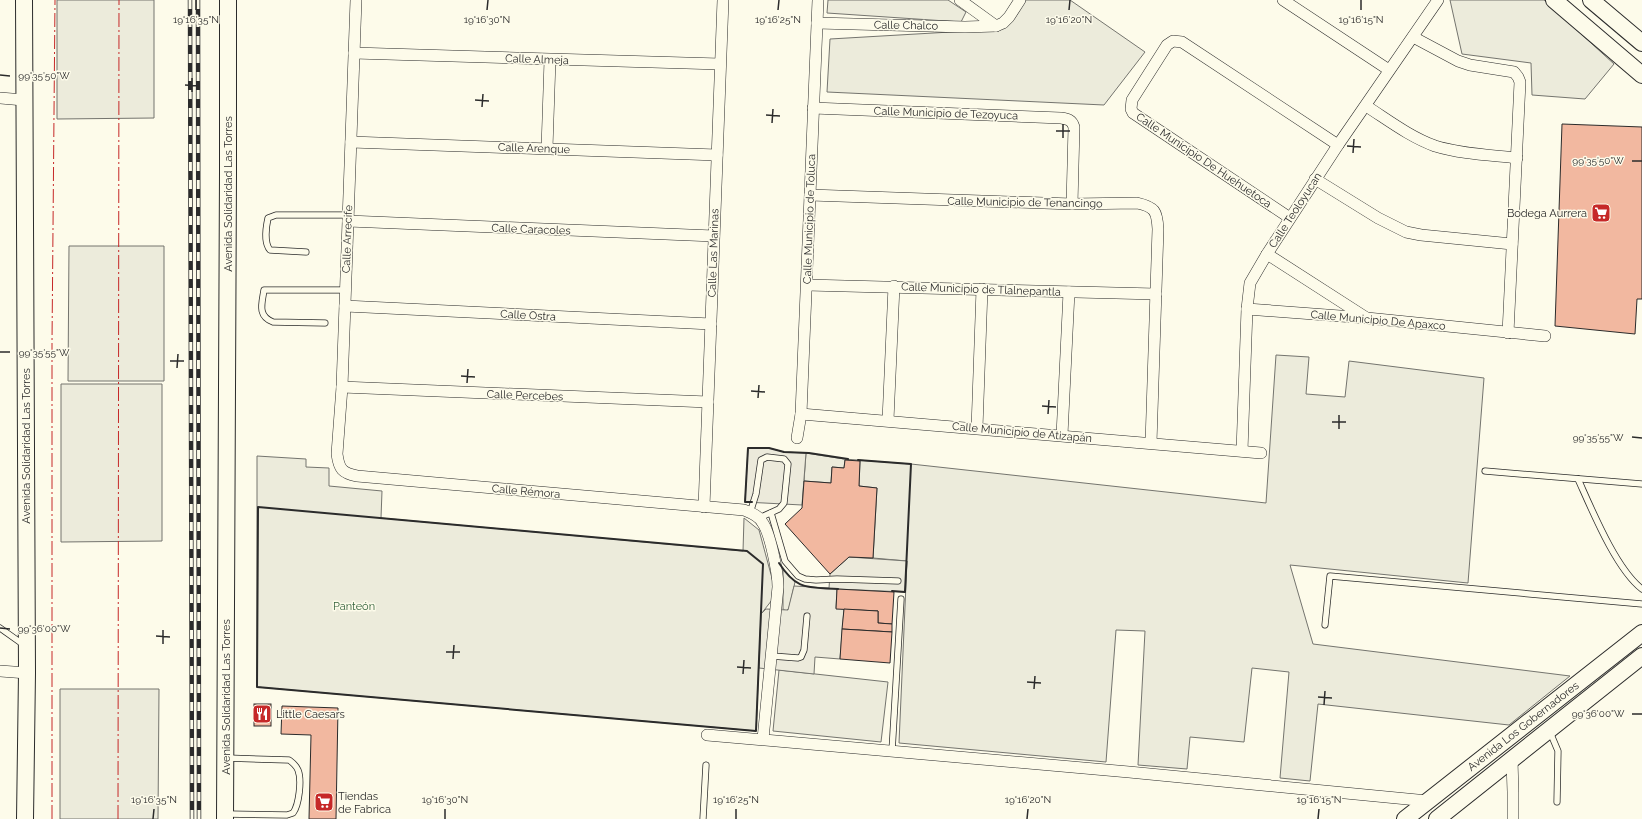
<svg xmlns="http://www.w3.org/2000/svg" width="1642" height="819" font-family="Raleway,sans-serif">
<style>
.green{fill:#ecebdb;stroke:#74746e}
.parking{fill:#eceadb;stroke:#74746e}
.building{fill:#f2b8a0;stroke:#2b2b2b}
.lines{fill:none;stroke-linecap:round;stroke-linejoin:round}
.lane-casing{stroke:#2b2b2b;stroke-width:7}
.street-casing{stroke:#2b2b2b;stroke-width:12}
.secondary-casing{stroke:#2b2b2b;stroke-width:18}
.lane{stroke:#fdfbea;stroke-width:5.5}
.street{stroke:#fdfbea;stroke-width:11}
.secondary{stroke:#fdfbea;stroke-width:16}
.rail-casing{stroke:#2b2b2b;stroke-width:4.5}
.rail{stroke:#fdfbea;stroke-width:3;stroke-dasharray:9;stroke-linecap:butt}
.wall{stroke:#2b2b2b;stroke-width:2}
.power{stroke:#c62828;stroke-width:1;stroke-dasharray:14 3 2 3;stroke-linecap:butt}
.ticks{fill:none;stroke:#2b2b2b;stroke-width:1.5}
.labels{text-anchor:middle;stroke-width:3;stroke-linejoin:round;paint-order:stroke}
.street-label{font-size:11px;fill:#2b2b2b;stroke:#fdfbea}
.poi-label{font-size:11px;fill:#2b2b2b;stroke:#fdfbea;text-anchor:start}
.park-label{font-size:11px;fill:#34623c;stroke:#fdfbea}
.ticks-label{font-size:10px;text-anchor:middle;fill:#2b2b2b;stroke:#fdfbea;stroke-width:3;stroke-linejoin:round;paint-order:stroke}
</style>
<rect width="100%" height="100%" fill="#fdfbea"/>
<g class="green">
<path d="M57,0h97v118l-97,1z"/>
<path d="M828,0h120l18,12 -5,10 -134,-9z"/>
<path d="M1026,0h44l75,52 -41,53 -277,-13 3,-53 155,-9 29,-14z"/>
<path d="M1450,0h94l70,64 -29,35 -53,-4 -1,-32 -69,-9z"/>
<path d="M69,246h95v135h-96z"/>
<path d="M1276,355l33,2 -3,37 39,3 4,-36 135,17 -16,205 -178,-18 23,79 257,32 -61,49 -191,-21 -8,77 -30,-3 9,-106 -37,-4 -8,74 -54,-5 -3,32 -49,-4 7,-134 -29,-1 -10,132 -207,-19 8,-182 -34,-3 4,-70 -18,-2 1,-25 -15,-1 -1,8 -12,-1 -1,16 -27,-2 2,-28 38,6 67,5 355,39z"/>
<path d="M61,384h101v157l-101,1z"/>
<path d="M257,456l49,3v8l23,1v18l53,5 -1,27 362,33 1,-33 15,12 14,52 -1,18 -11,14 -5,117 -499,-44z"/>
<path d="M783,569l12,13 -6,26 -3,3 -3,-2z"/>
<path d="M779,670l109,12 -7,60 -108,-11z"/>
<path d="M60,689h99l-1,130h-98z"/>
</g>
<g class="parking">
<path d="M748,448h21l15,4 22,1 -4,52 -57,-3z"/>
<path d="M849,557l58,4 -2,31 -68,-3 -1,19 8,1 -4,50 -25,-2 -1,17 -55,-6 2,-54 5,-5 22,1 6,-24 35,2 1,-14z"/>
</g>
<g class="building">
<path d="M1562,124l80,3v172h-5l-2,35 -80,-8z"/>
<path d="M845,460l15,1 -1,25 18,2 -4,70 -24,-1 -19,17 -45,-50 17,-16 2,-27 27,2 1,-16 12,1z"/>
<path d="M837,589l57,3 -2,32 -14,-1v-12l-42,-2z"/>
<path d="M844,609l34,2v12l14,1v8l-50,-3z"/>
<path d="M842,629l50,3 -2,31 -50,-4z"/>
<rect x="254" y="704" width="17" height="22"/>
<path d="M282,706l56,2 -2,111h-27l2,-84 -30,-1z"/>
</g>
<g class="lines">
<defs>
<g id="lane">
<path d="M306,252l-36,-2c-6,-7 -4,-23 -2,-32l8,-3h72"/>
<path d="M325,323l-52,-1c-16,-6 -11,-19 -9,-32h81"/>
<path d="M1485,471l157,13"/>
<path d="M1578,479c14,31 38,90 64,110"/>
<path d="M750,513l6,-19 5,-34 6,-3 17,2 4,5 -4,39 -5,6 -20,9"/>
<path d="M771,513l14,48 13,15 7,3 11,1 21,-1 61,2"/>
<path d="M1325,625l5,-49 312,28"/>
<path d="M0,628l24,17"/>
<path d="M772,656l26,2 3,-1 3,-7 3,-34"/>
<path d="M1550,732l8,19 -1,51"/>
<path d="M892,751l9,-152"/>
<path d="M226,758l63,2c4,3 7,5 9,10 4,10 1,35 -5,43l-6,2 -60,-1"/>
<path d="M703,819l3,-54"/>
</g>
<g id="street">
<path d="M356,0l-14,387 -5,67c2,15 5,19 20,22l387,34c7,3 14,5 18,12 8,10 16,51 16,65l-15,152"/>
<path d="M960,0l36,26"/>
<path d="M1283,0l106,70"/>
<path d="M817,23l148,4 31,-1 7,-3 6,-6 11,-17"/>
<path d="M1413,37l45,24 12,4 44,7 4,5 2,5 -12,251"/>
<path d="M354,53l366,11"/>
<path d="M0,98l24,2"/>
<path d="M1366,106c22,14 44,31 69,40 26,8 55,9 82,12"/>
<path d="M813,108l248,10c7,1 11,2 13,9l-2,77"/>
<path d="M351,142l366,13"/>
<path d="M547,148l3,-88"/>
<path d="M1315,179l63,39 28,14 15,3 91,9"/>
<path d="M810,195l262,9 65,-1c18,4 20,8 21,26l-7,214"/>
<path d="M1290,218l-157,-105 -2,-4 1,-9 35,-55 6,-4 9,1 156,103"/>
<path d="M348,221l366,15"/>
<path d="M1267,254l98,63"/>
<path d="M807,285l349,9"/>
<path d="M345,306l366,18"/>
<path d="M1247,309l120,9 178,18"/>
<path d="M342,387l366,15"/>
<path d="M801,414l460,39"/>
<path d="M888,420l6,-134"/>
<path d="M977,428l5,-139"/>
<path d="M1062,435l7,-143"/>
<path d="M797,438l4,-24 17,-414"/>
<path d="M1242,451l5,-142 3,-26 17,-29 71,-109 100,-145"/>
<path d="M704,507l19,-507"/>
<path d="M0,671l27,2"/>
<path d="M707,735l422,37 299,29"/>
<path d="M1512,760l1,32v27"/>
</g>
<g id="secondary">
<path d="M24,0l3,673 -2,146"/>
<path d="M1554,0l88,75"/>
<path d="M1591,0l51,43"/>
<path d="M225,819l3,-647v-172"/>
<path d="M1405,819l237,-186"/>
<path d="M1437,819l205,-163"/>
</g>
</defs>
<use href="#lane" class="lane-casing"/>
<use href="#street" class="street-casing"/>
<use href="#secondary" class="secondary-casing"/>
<use href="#lane" class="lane"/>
<use href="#street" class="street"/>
<use href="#secondary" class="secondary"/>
<defs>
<g id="rail">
<path d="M190,0l2,819"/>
<path d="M198,0l1,819"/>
</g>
</defs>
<use href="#rail" class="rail-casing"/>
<use href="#rail" class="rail"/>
<g class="wall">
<path d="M858,460l53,4 -6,128 -13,-1"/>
<path d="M752,502h-7l3,-54h21l15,4 25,1 39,6"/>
<path d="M258,507l489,44 16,13 -7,167 -499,-44z"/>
<path d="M779,563c18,28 29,24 59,26"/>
</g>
<g class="power">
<path d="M52,819v-476l3,-343"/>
<path d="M118,819l1,-819"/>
</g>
</g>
<path class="ticks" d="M196,10v-10M487,10l1,-10M778,10l1,-10M1069,10l1,-10M1361,10v-10M0,75l10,1M185,85l14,1M192,92v-14M475,100l14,1M482,107l1,-13M766,115l14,1M772,123l1,-14M1056,131h14M1063,138v-14M1347,146l14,1M1353,153l1,-14M1632,161h10M0,352h10M170,361h14M177,368l1,-14M461,376l14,1M467,383l1,-14M751,391l14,1M758,398l1,-13M1042,406l14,1M1048,414l1,-14M1332,422h14M1339,429v-14M1632,437l10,1M0,628l10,1M156,636l14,1M163,644v-14M446,652h14M453,659l1,-14M737,667l14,1M743,674l1,-14M1027,682l14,1M1034,689l1,-13M1318,697l14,1M1324,705l1,-14M1632,714h10M153,819l1,-10M445,819v-10M736,819v-10M1027,819l1,-10M1318,819l1,-10"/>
<defs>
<symbol id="supermarket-square" viewBox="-11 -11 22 22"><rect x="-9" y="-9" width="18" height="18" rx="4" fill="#c62828" stroke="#fdfbea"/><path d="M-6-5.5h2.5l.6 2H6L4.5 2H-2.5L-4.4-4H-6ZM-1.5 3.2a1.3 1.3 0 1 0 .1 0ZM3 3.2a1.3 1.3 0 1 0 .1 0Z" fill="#fff"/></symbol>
<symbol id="restaurant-square" viewBox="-11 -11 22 22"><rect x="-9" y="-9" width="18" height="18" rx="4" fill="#c62828" stroke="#fdfbea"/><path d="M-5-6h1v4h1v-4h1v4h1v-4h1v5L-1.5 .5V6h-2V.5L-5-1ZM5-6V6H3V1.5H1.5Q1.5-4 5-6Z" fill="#fff"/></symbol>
</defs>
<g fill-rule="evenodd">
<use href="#supermarket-square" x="1590" y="202" width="22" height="22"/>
<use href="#restaurant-square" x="251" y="703" width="22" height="22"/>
<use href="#supermarket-square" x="313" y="791" width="22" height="22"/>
</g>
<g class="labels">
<g class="street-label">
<text transform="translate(906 25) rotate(1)" y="4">Calle Chalco</text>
<text transform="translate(537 59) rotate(2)" y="4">Calle Almeja</text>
<text transform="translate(946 113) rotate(2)" y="4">Calle Municipio de Tezoyuca</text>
<text transform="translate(534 148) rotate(2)" y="4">Calle Arenque</text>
<text transform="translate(1204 160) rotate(34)" y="4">Calle Municipio De Huehuetoca</text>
<text transform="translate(228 194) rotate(-90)" y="4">Avenida Solidaridad Las Torres</text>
<text transform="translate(1025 202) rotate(1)" y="4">Calle Municipio de Tenancingo</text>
<text transform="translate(1295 210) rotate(-57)" y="4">Calle Teoloyucan</text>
<text transform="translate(809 219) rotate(-88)" y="4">Calle Municipio de Toluca</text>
<text transform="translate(531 229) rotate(2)" y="4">Calle Caracoles</text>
<text transform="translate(347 239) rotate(-88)" y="4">Calle Arrecife</text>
<text transform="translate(713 253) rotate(-88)" y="4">Calle Las Marinas</text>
<text transform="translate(981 289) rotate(2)" y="4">Calle Municipio de Tlalnepantla</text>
<text transform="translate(528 315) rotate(3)" y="4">Calle Ostra</text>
<text transform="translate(1378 320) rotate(5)" y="4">Calle Municipio De Apaxco</text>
<text transform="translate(525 395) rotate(2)" y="4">Calle Percebes</text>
<text transform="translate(1022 432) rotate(5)" y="4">Calle Municipio de Atizapán</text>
<text transform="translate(26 446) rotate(-90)" y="4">Avenida Solidaridad Las Torres</text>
<text transform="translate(526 491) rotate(5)" y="4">Calle Rémora</text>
<text transform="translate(226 697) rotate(-90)" y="4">Avenida Solidaridad Las Torres</text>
<text transform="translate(1523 726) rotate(-38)" y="4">Avenida Los Gobernadores</text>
</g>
<g class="poi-label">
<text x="1587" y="217" text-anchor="end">Bodega Aurrera</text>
<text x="276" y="718">Little Caesars</text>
<text x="338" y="800">Tiendas<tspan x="338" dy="13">de Fabrica</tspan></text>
</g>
<g class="park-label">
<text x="354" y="610">Panteón</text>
</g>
</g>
<g class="ticks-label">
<text x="196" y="23">19°16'35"N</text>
<text x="487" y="23">19°16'30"N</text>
<text x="778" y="23">19°16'25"N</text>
<text x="1069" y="23">19°16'20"N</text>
<text x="1361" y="23">19°16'15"N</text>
<text x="44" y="79">99°35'50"W</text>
<text x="1598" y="164">99°35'50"W</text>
<text x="44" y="356">99°35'55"W</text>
<text x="1598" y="441">99°35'55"W</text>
<text x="44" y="632">99°36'00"W</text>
<text x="1598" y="717">99°36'00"W</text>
<text x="154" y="803">19°16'35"N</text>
<text x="445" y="803">19°16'30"N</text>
<text x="736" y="803">19°16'25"N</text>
<text x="1028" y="803">19°16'20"N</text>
<text x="1319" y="803">19°16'15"N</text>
</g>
</svg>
